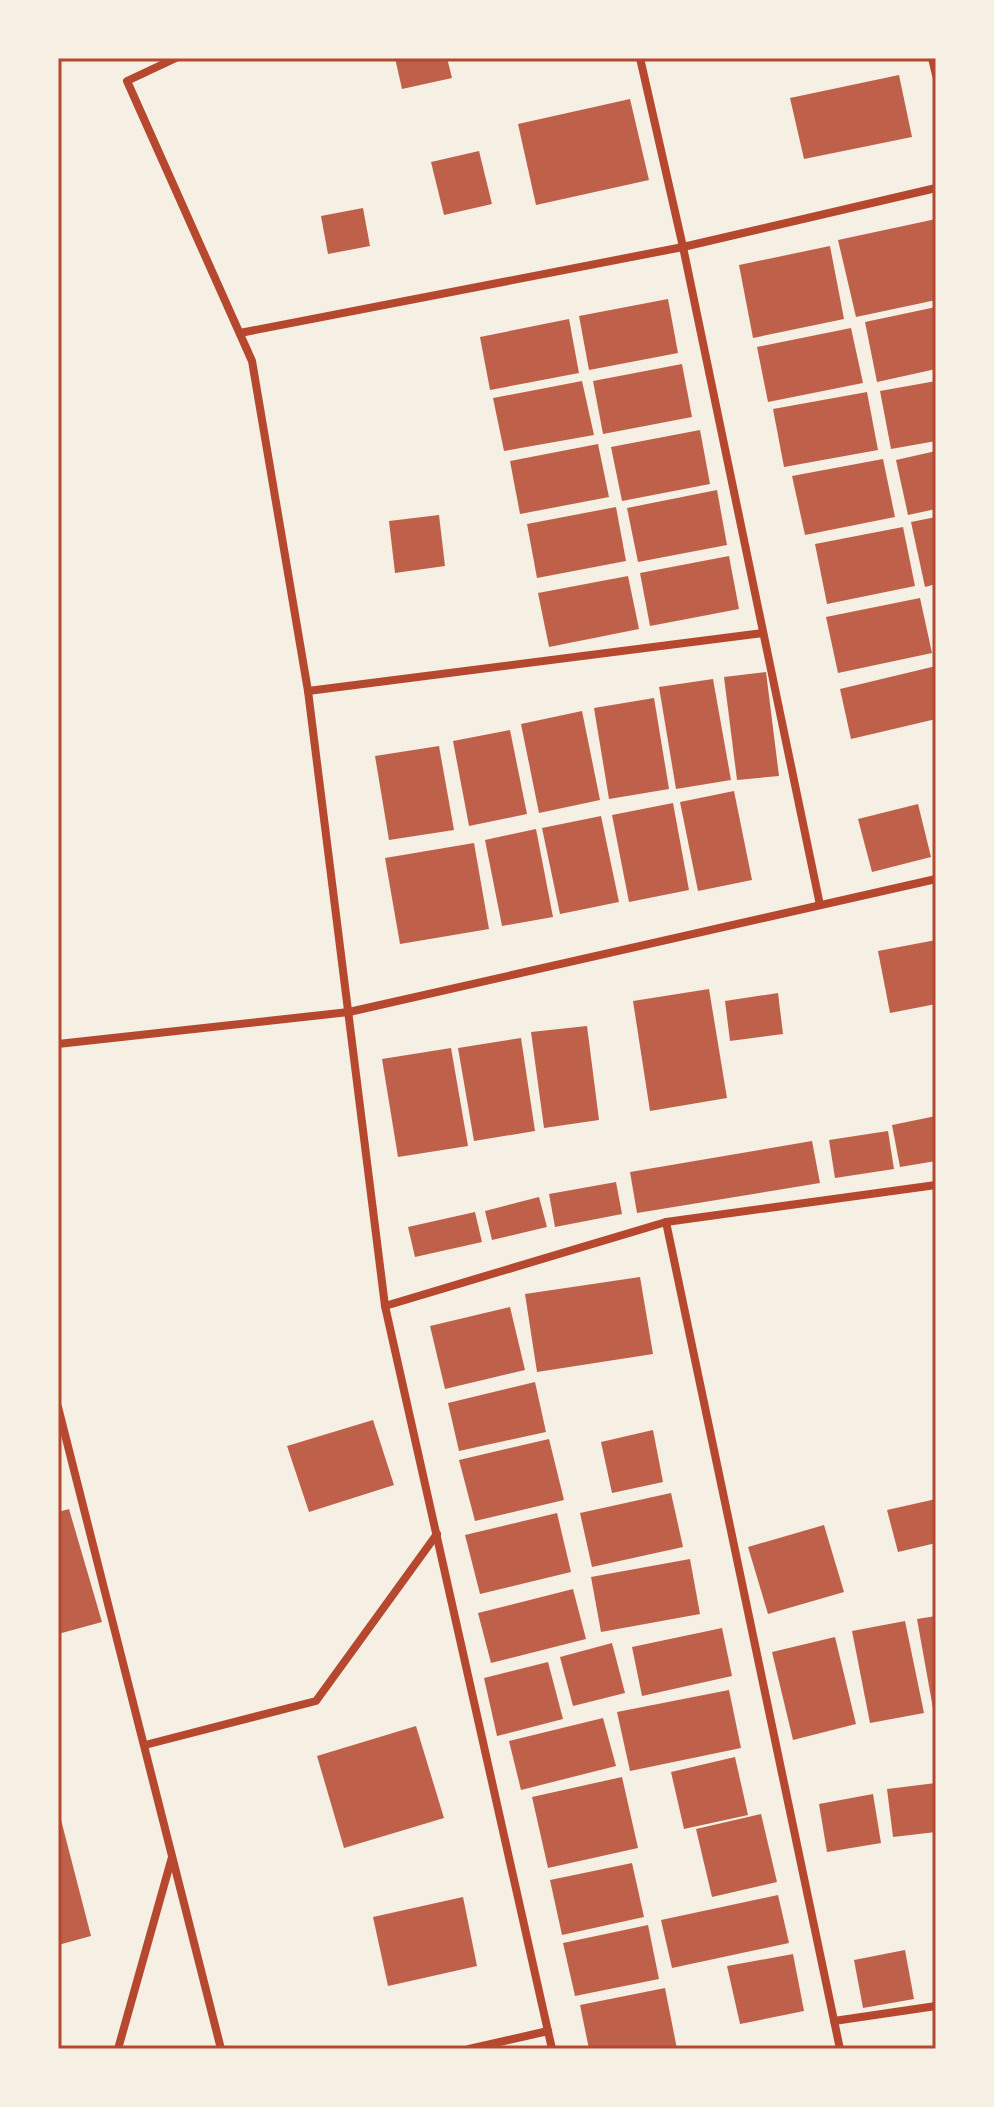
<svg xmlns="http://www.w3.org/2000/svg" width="994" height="2107" font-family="Figtree,sans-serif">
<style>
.building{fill:#bf614a}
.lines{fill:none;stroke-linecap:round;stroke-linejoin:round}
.minor{stroke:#b5482f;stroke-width:8}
.neatline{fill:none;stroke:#b5482f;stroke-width:3}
</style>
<rect width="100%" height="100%" fill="#f6efe4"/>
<g class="building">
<path d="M395,58h52l5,20 -50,11z"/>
<path d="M899,75l13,62 -108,22 -14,-61z"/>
<path d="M630,99l19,81 -113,25 -18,-81z"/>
<path d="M479,151l13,53 -48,11 -13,-53z"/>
<path d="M363,208l7,38 -42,8 -7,-38z"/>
<path d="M936,219v81l-80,17 -18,-77z"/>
<path d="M830,246l14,73 -91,19 -14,-73z"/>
<path d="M668,299l10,54 -89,17 -10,-54z"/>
<path d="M936,307v62l-59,13 -12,-60z"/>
<path d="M569,319l10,54 -89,17 -10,-53z"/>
<path d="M851,328l12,55 -95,19 -11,-55z"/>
<path d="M682,364l10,53 -89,17 -10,-53z"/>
<path d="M582,381l12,54 -90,16 -11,-53z"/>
<path d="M936,381v60l-45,8 -11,-58z"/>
<path d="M867,392l11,58 -94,17 -11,-58z"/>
<path d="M700,430l10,54 -88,17 -11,-54z"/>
<path d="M598,444l11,53 -89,17 -10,-53z"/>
<path d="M936,451v58l-28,6 -12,-55z"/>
<path d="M883,459l12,58 -90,18 -13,-59z"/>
<path d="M717,490l10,55 -89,17 -11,-54z"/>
<path d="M616,507l10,54 -89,17 -10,-54z"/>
<path d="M439,515l6,51 -50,7 -6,-52z"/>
<path d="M936,517v67l-11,3 -14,-65z"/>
<path d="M903,527l12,59 -88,18 -12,-60z"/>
<path d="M729,556l10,53 -89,17 -10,-53z"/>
<path d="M628,576l11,53 -90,18 -11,-54z"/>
<path d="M920,598l12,55 -94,20 -12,-56z"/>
<path d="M936,666v53l-85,20 -11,-50z"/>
<path d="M766,672l13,104 -42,4 -13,-103z"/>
<path d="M713,679l18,101 -55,9 -17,-102z"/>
<path d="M654,698l15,91 -60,10 -15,-91z"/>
<path d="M582,711l18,89 -61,13 -18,-89z"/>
<path d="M510,730l17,84 -58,12 -16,-85z"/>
<path d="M439,746l15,84 -65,10 -14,-84z"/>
<path d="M734,791l18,89 -54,11 -18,-89z"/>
<path d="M673,803l16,87 -60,12 -17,-87z"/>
<path d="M918,804l13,53 -59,15 -14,-53z"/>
<path d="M601,816l18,86 -59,12 -18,-86z"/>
<path d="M536,829l17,88 -51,9 -17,-86z"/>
<path d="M474,843l15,86 -89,15 -15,-86z"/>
<path d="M936,940v64l-46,9 -12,-62z"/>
<path d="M709,989l18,109 -77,13 -17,-110z"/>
<path d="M778,993l5,41 -53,7 -5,-40z"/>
<path d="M587,1026l12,94 -55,8 -13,-96z"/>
<path d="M521,1038l14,93 -61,10 -16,-93z"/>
<path d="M451,1048l17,98 -70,11 -16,-98z"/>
<path d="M936,1116v45l-36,6 -8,-42z"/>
<path d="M888,1131l6,38 -59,9 -6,-38z"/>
<path d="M812,1141l8,42 -183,30 -7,-41z"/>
<path d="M616,1182l6,32 -67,13 -6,-33z"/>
<path d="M539,1197l8,30 -55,13 -7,-29z"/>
<path d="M475,1212l7,30 -67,15 -7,-30z"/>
<path d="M640,1277l13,77 -116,18 -12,-78z"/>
<path d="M510,1307l15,63 -80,19 -15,-63z"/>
<path d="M535,1382l11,50 -87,19 -11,-48z"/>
<path d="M373,1420l21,65 -85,27 -22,-66z"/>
<path d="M653,1430l10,52 -51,11 -11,-51z"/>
<path d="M549,1439l15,61 -89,21 -16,-61z"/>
<path d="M671,1493l12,54 -91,20 -12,-54z"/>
<path d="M936,1499v44l-38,9 -11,-42z"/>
<path d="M69,1509l33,113 -44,12v-122z"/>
<path d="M557,1513l14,59 -91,22 -15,-59z"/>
<path d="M824,1525l20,67 -76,22 -20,-67z"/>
<path d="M690,1559l10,55 -99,18 -10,-55z"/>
<path d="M573,1589l13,50 -95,24 -13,-50z"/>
<path d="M936,1616v97l-2,1 -17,-95z"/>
<path d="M905,1621l19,92 -54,10 -18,-92z"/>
<path d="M722,1628l10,48 -90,20 -10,-49z"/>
<path d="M835,1637l21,87 -63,16 -21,-88z"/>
<path d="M612,1643l13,50 -52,13 -13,-49z"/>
<path d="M548,1662l15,57 -66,17 -13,-58z"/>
<path d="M729,1690l12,58 -111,23 -13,-59z"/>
<path d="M603,1718l13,48 -95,24 -12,-49z"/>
<path d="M416,1726l28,92 -100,30 -27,-92z"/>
<path d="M735,1757l13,58 -64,14 -13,-57z"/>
<path d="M622,1777l16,71 -90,20 -16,-71z"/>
<path d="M936,1783v49l-43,5 -6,-48z"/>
<path d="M873,1794l8,49 -54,9 -8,-48z"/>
<path d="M761,1814l16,68 -65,15 -16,-68z"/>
<path d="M60,1816l31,120 -33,9v-128z"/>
<path d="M632,1863l12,54 -82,18 -12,-55z"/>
<path d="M778,1895l11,48 -117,25 -11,-48z"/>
<path d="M463,1897l14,69 -89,20 -15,-69z"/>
<path d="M648,1925l11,54 -84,17 -12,-53z"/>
<path d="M905,1950l9,49 -51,9 -9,-48z"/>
<path d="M793,1954l11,57 -64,13 -13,-58z"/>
<path d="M665,1988l12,61h-88l-9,-44z"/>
</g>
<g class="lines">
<g class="minor">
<path d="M176,58l-49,23 125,280 56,330 77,615 281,-84 174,827"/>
<path d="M640,58l43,189 253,-59"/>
<path d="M932,58l4,17"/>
<path d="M240,333l443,-86 137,658"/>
<path d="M308,691l455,-58"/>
<path d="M58,1044l291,-32 587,-133"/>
<path d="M666,1222l270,-37"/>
<path d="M385,1306l167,743"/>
<path d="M58,1407l163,642"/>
<path d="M145,1745l171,-44 121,-167"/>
<path d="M834,2021l102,-15"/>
<path d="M118,2049l54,-192"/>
<path d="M469,2049l79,-18"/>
</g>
</g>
<rect width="994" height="2107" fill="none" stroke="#f6efe4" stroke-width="120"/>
<rect x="60" y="60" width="874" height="1987" class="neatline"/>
</svg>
